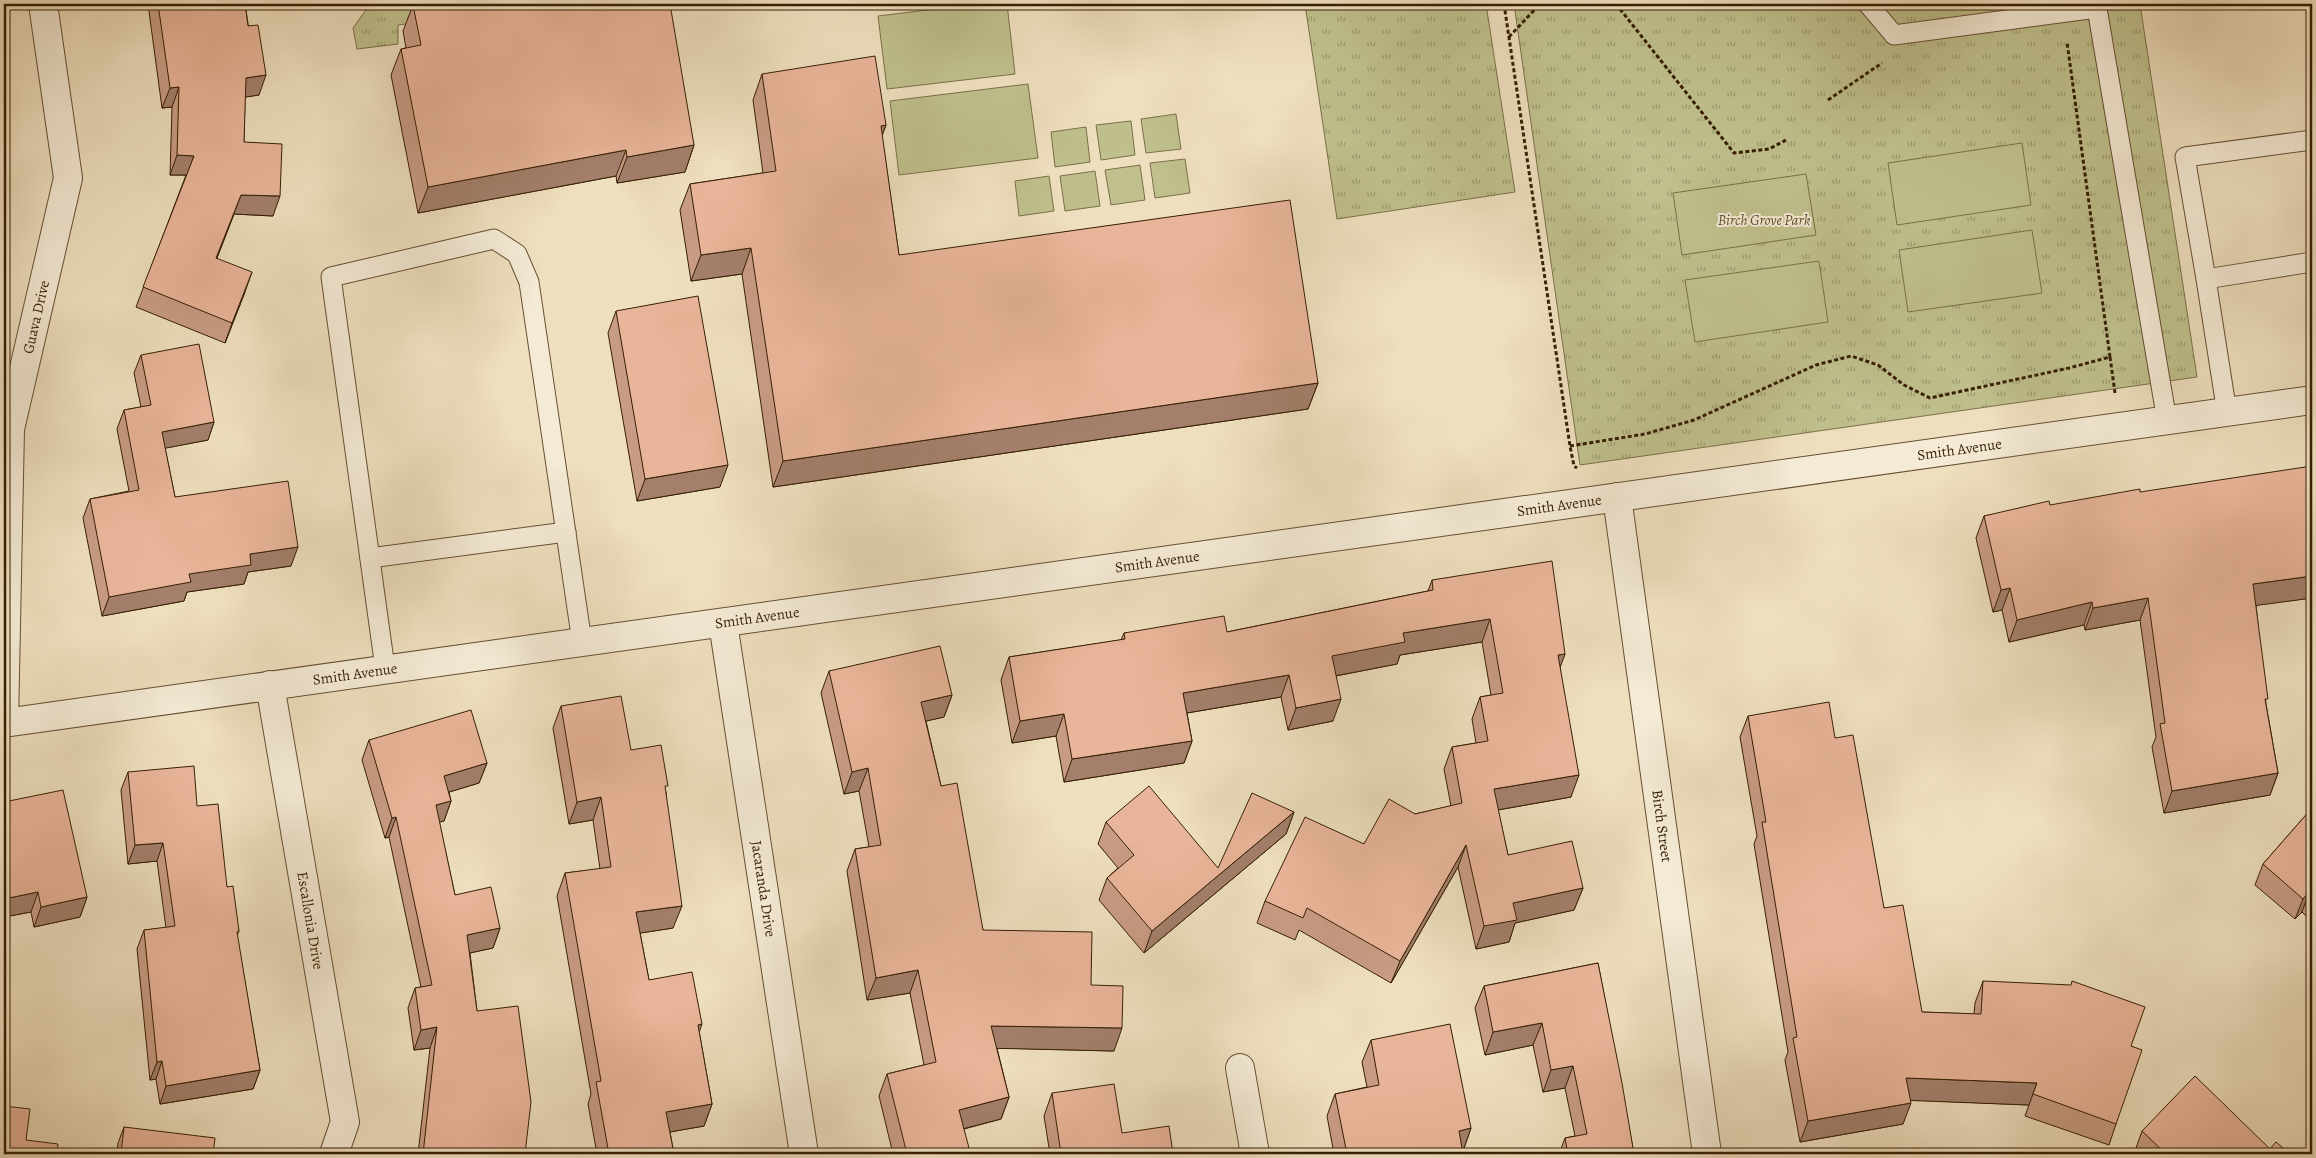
<svg xmlns="http://www.w3.org/2000/svg" width="2316" height="1158" font-family="Alegreya,serif">
<style>
.grass{fill:url(#grass-tufts);stroke:#7b7048}
.pitch{fill:#bfc08d;stroke:#7b7048}
.lines{fill:none;stroke-linecap:round;stroke-linejoin:round}
.lane-casing{stroke:#654f32;stroke-width:21}
.street-casing{stroke:#654f32;stroke-width:30}
.path{stroke:#371f04;stroke-width:3;stroke-dasharray:4 2.5;stroke-linecap:butt}
.lane{stroke:#f4ead5;stroke-width:19}
.street{stroke:#f4ead5;stroke-width:28}
.wall{fill:#c89c84;stroke:#371f04}
.shaded-wall{fill:#a37f6c;stroke:#371f04}
.building{fill:#e9b59a;stroke:#371f04}
.labels{text-anchor:middle;stroke-width:4;stroke-linejoin:round;paint-order:stroke}
.park-label{font-size:15px;font-style:italic;fill:#604f2d;stroke:#f4ead5}
.street-label{font-size:15px;fill:#371f04;stroke:#f4ead5}
</style>
<defs>
<pattern id="grass-tufts" width="24" height="20" patternUnits="userSpaceOnUse" patternTransform="scale(1.25)"><rect width="24" height="20" fill="#bfc08d"/><path d="M3 7l-1-3M5 7V3M7 7l1-3M15 17l-1-3M17 17v-4M19 17l1-3" fill="none" stroke="#9c9b71"/></pattern>
</defs>
<rect width="100%" height="100%" fill="#eedfbe"/>
<filter id="stains"><feTurbulence type="fractalNoise" baseFrequency=".004" numOctaves="4"/><feColorMatrix values="0 0 0 0 .2 0 0 0 0 .09 0 0 0 0 .02 0 0 0 .5 -.17"/></filter>
<radialGradient id="worn" r=".72"><stop offset=".6" stop-color="#630" stop-opacity="0"/><stop offset="1" stop-color="#630" stop-opacity=".3"/></radialGradient>
<g class="grass">
<path d="M370,4h84l1,13 -57,8v19l-41,5 -4,-21z"/>
<path d="M1305,4h181l29,188 -178,27z"/>
<path d="M1514,4h626l57,373 -617,88z"/>
</g>
<g class="pitch">
<path d="M976,4h31l8,70 -128,15 -9,-73z"/>
<path d="M1028,84l10,74 -139,17 -9,-74z"/>
<path d="M1176,114l5,35 -35,4 -5,-34z"/>
<path d="M1131,121l4,34 -34,5 -5,-35z"/>
<path d="M1086,127l4,35 -35,5 -4,-35z"/>
<path d="M2022,143l9,62 -134,20 -9,-62z"/>
<path d="M1185,159l5,34 -35,5 -5,-35z"/>
<path d="M1140,165l5,35 -34,5 -6,-35z"/>
<path d="M1095,171l5,35 -35,5 -5,-35z"/>
<path d="M1806,174l10,61 -134,20 -9,-62z"/>
<path d="M1049,176l5,35 -35,5 -4,-35z"/>
<path d="M2032,230l10,63 -134,19 -9,-62z"/>
<path d="M1819,261l9,61 -133,20 -10,-62z"/>
</g>
<g class="lines">
<defs>
<g id="lane">
<path d="M1868,4l26,31 203,-27"/>
<path d="M2099,4l-2,4 70,413"/>
<path d="M2206,279l-21,-122 127,-17"/>
<path d="M2227,413l-21,-134 106,-17"/>
<path d="M370,558l196,-26"/>
<path d="M385,668l-54,-391 163,-38 23,15 12,28 53,360"/>
</g>
<g id="street">
<path id="s1" d="M43,4l25,174 -58,251 -6,294 2308,-323"/>
<path id="s2" d="M1617,497l90,657"/>
<path id="s3" d="M723,623l81,531"/>
<path id="s4" d="M270,685l75,437 -11,32"/>
<path d="M1240,1068l15,86"/>
</g>
</defs>
<use href="#lane" class="lane-casing"/>
<use href="#street" class="street-casing"/>
<g class="path">
<path d="M1504,4l66,442 4,20 3,2"/>
<path d="M1616,4l118,149 35,-4 19,-10"/>
<path d="M1509,37l31,-33"/>
<path d="M1828,100l54,-37"/>
<path d="M2110,357l5,36"/>
<path d="M1570,446l75,-12 49,-14 122,-55 35,-9 27,9 26,20 26,13 139,-30 41,-11 -43,-315"/>
</g>
<use href="#lane" class="lane"/>
<use href="#street" class="street"/>
</g>
<g class="wall">
<path d="M148,4h97l14,91 -14,2 -1,45 29,74 -39,-2 -17,44 28,34 -20,51 -89,-36 50,-132h-16l2,-68 -10,1z"/>
<path d="M413,5l281,140 -9,27 -68,11 -1,-7 -198,37 -27,-138 10,-26 5,-1 -3,-17z"/>
<path d="M762,74l124,51 -4,11 17,119 419,128 -10,26 -535,78 -31,-213 -51,7 -11,-71 10,-26 73,-11 -10,-73z"/>
<path d="M616,311l104,176 -83,14 -29,-168z"/>
<path d="M141,355l73,67 -6,18 -43,8 10,49 116,69 -43,6 -4,12 -57,8 -3,9 -82,15 -19,-98 7,-19 39,-8 -12,-62 7,-19 17,-3 -7,-34z"/>
<path d="M2140,492l172,106 -56,7 10,99 12,69 -8,22 -106,18 -12,-66 4,-10 -16,-117 -55,10 -1,-5 -75,17 -7,-32 -9,2 -17,-74 8,-22z"/>
<path d="M1432,580l133,74 -5,12 11,131 -73,13 10,45 75,33 -9,22 -59,13 -6,19 -33,7 -18,-82 -67,116 -92,-53 -4,10 -38,-17 8,-22 150,-87 36,-8 -7,-37 8,-22 24,-4 -4,-24 8,-22 11,-2 -9,-53 -82,13 -3,9 -61,12 -3,45 -45,9 -7,-33 -94,16 5,28 -8,22 -120,19 -8,-46 -44,7 -11,-63 8,-23 112,-17 3,-7 103,-1 201,-41z"/>
<path d="M829,671l123,24 -8,22 -18,4 15,65 42,144 108,55 23,66 -117,-3 12,49 -8,22 -37,10 2,25h-73l-14,-58 8,-22 37,-9 -14,-72 -43,7 -20,-129 8,-22 14,-2 -10,-56 -15,3 -23,-101z"/>
<path d="M561,706l70,44 35,42 7,136 -33,5 9,47 50,51 13,73 -8,22 -34,6 4,22h-77l-9,-50 3,-10 -34,-198 8,-23 35,-4 -7,-49 -24,4 -16,-96z"/>
<path d="M1748,716l87,22 49,170 38,104 52,2 1,-11 8,-22 148,65 -15,78 -7,21 -84,-29 4,-11 -119,-5 -7,24 -103,18 -15,-82 3,-8 -34,-208 3,-8 -17,-99z"/>
<path d="M369,740l118,23 -8,20 -30,9 2,9 -7,20 -5,1 16,73 45,33 -7,20 -23,5 7,58 48,143h-107l12,-106 -16,2 -6,-42 7,-20 6,-1 -32,-150 -4,1 -23,-78z"/>
<path d="M128,772l69,34 30,81 12,44 -2,5 23,134 -7,19 -93,15 -4,-25 -6,1 -13,-131 7,-19 22,-2 -9,-67 -29,3 -7,-74z"/>
<path d="M4,802l83,95 -7,20 -46,10 -3,-15 -27,5z"/>
<path d="M2312,808v114l-10,-10 -7,7 -40,-34 8,-21z"/>
<path d="M1294,812l-8,22 -142,119 -45,-53 8,-22 11,-10 -20,-24 8,-22 112,46z"/>
<path d="M1598,963l36,191h-75l6,-16 10,-2 -10,-48 -22,4 -10,-47 -48,10 -10,-47 9,-22z"/>
<path d="M1371,1040l100,88 -8,23h-1l1,3h-129l-7,-38 8,-22 32,-7 -5,-25z"/>
<path d="M1052,1093l70,40 51,21h-123l-6,-38z"/>
<path d="M124,1127l89,27h-96l1,-11z"/>
<path d="M2142,1131l128,18 20,5h-152l-3,-3z"/>
</g>
<g class="shaded-wall">
<path d="M266,75l-7,20 -20,3 7,-20z"/>
<path d="M179,87l-7,20 -10,1 8,-20z"/>
<path d="M886,125l-10,26 5,-25z"/>
<path d="M694,145l-9,27 -68,11 10,-26z"/>
<path d="M626,150l-10,26 -198,37 10,-26z"/>
<path d="M177,155l17,1 -7,19h-17z"/>
<path d="M241,195l39,1 -7,20 -39,-2 -25,64z"/>
<path d="M751,248l-9,26 -51,7 10,-26z"/>
<path d="M252,272l-7,20 -20,51 7,-20z"/>
<path d="M1318,383l-10,26 -535,78 10,-26z"/>
<path d="M214,422l-6,18 -52,10 6,-18z"/>
<path d="M728,465l-8,22 -83,14 8,-22z"/>
<path d="M298,547l-7,19 -43,6 -4,12 -57,8 -3,9 -82,15 7,-19 80,-23 61,-20z"/>
<path d="M2312,576v22l-67,9 8,-23z"/>
<path d="M2010,588l-8,22 -9,2 8,-22z"/>
<path d="M2148,598l-8,22 -55,10 8,-22z"/>
<path d="M2092,602l-8,23 -75,17 8,-22z"/>
<path d="M1490,619l-8,23 -82,13 -3,9 -73,14 8,-22 71,-23z"/>
<path d="M1565,654l-8,22 1,-21z"/>
<path d="M1289,675l-8,22 -106,18 8,-22z"/>
<path d="M952,695l-8,22 -31,7 8,-22z"/>
<path d="M1341,699l-8,22 -45,9 8,-22z"/>
<path d="M1064,714l-8,22 -44,7 8,-22z"/>
<path d="M1192,741l-8,22 -120,19 8,-23z"/>
<path d="M487,763l-8,20 -43,13 8,-20z"/>
<path d="M868,768l-9,23 -15,3 8,-22z"/>
<path d="M2278,773l-8,22 -106,18 8,-22z"/>
<path d="M1579,775l-8,22 -85,15 8,-23z"/>
<path d="M601,797l-8,23 -24,4 8,-22z"/>
<path d="M451,801l-7,20 -16,4 8,-20z"/>
<path d="M1294,812l-8,22 -142,119 8,-22z"/>
<path d="M396,817l-7,20 -4,1 7,-20z"/>
<path d="M163,843l-6,18 -29,3 7,-19z"/>
<path d="M1466,845l-8,22 -67,116 9,-22z"/>
<path d="M1583,888l-9,22 -59,13 -6,19 -33,7 8,-23 29,-23z"/>
<path d="M38,892l-7,20 -27,5v-18z"/>
<path d="M2309,892l-7,20 -7,7 8,-20z"/>
<path d="M87,897l-7,20 -46,10 7,-20z"/>
<path d="M682,906l-9,22 -45,7 8,-23z"/>
<path d="M500,928l-7,20 -33,7 7,-20z"/>
<path d="M918,970l-8,23 -43,7 9,-22z"/>
<path d="M1542,1023l-9,22 -48,10 8,-23z"/>
<path d="M702,1024l-8,23 4,-22z"/>
<path d="M991,1026l131,2 -8,23 -131,-3z"/>
<path d="M437,1027l-7,21 -16,2 7,-20z"/>
<path d="M162,1061l-6,18 -6,1 7,-18z"/>
<path d="M1573,1066l-8,22 -22,4 8,-22z"/>
<path d="M260,1070l-7,19 -93,15 6,-18z"/>
<path d="M1906,1078l131,5 -8,22 -131,-5z"/>
<path d="M1009,1097l-8,22 -50,13 8,-22z"/>
<path d="M1911,1103l-8,21 -103,18 8,-21z"/>
<path d="M712,1104l-8,22 -46,8 8,-22z"/>
<path d="M1471,1128l-8,23 -12,2 8,-22z"/>
<path d="M969,1148l-3,6h-23z"/>
</g>
<g class="building">
<path d="M158,4h87l3,22 10,-1 8,50 -20,3 -2,64 38,2 -2,52 -39,-1 -25,63 36,14 -20,51 -89,-36 51,-131 -17,-1 2,-68 -9,1z"/>
<path d="M420,4h250l24,141 -67,12 -1,-7 -198,37 -27,-138 20,-4 -8,-40z"/>
<path d="M875,56l11,69 -5,1 18,129 391,-55 28,183 -535,78 -32,-213 -50,7 -11,-71 86,-13 -14,-97z"/>
<path d="M698,296l30,169 -83,14 -29,-168z"/>
<path d="M199,344l15,78 -52,10 13,65 113,-16 10,66 -48,7 1,11 -62,9 2,8 -82,15 -19,-98 49,-9 -15,-80 27,-5 -10,-50z"/>
<path d="M2312,466v110l-59,8 15,115h-3l13,74 -106,18 -12,-67 5,-1 -17,-125 -55,10 -1,-6 -75,18 -7,-32 -9,2 -17,-74 65,-15 1,4 90,-16v3z"/>
<path d="M1552,561l13,93 -7,1 21,120 -85,14 14,66 64,-14 11,47 -70,15 4,17 -33,6 -18,-81 -66,116 -93,-53 -4,10 -38,-17 40,-84 59,27 25,-45 26,15 47,-11 -10,-56 36,-6 -8,-44 23,-4 -13,-74 -87,14 2,9 -73,14 9,43 -45,9 -7,-33 -106,18 9,48 -120,18 -8,-45 -44,7 -11,-64 116,-18 -1,-6 100,-17 3,16 206,-42 -1,-10z"/>
<path d="M940,646l12,49 -31,7 20,84 16,-3 26,147 109,2 -1,53 32,1 -1,42 -131,-2 18,71 -50,13 10,38 -26,6h-36l-20,-80 49,-12 -18,-92 -42,8 -21,-129 26,-4 -13,-77 -16,4 -23,-101z"/>
<path d="M621,696l10,54 30,-5 7,41h-3l17,120 -46,6 13,68 43,-8 10,52 -4,1 14,79 -46,8 8,42h-65l-13,-72 5,-1 -36,-208 46,-6 -10,-70 -24,5 -16,-96z"/>
<path d="M1829,702l6,36 18,-3 31,173 19,-3 19,107 59,2 2,-33 88,4 1,-4 73,26 -14,39 11,4 -26,74 -83,-30 4,-11 -131,-5 5,25 -103,18 -15,-83 4,-1 -35,-215h4l-18,-106z"/>
<path d="M471,710l16,53 -43,13 7,25 -15,4 19,90 36,-8 9,41 -33,7 10,76 41,-5 13,96 -6,52h-102l14,-127 -16,3 -6,-42 17,-3 -36,-168 -4,1 -23,-78z"/>
<path d="M194,766l3,40 21,-2 9,83 6,-1 6,45 -2,1 23,138 -94,16 -4,-25 -5,1 -13,-132 31,-4 -12,-83 -28,2 -7,-73z"/>
<path d="M1149,786l69,82 34,-75 42,19 -142,119 -45,-53 27,-23 -28,-33z"/>
<path d="M63,790l24,107 -46,10 -3,-15 -34,7v-97z"/>
<path d="M2312,808v87l-3,-3 -6,7 -40,-35z"/>
<path d="M1598,963l24,120 12,71h-66l-3,-16 22,-4 -14,-68 -22,4 -9,-47 -49,9 -9,-46z"/>
<path d="M1450,1024l21,104 -12,3 4,23h-116l-12,-60 44,-9 -8,-45z"/>
<path d="M2195,1076l75,73 6,-7 14,12h-124l-24,-23z"/>
<path d="M1114,1084l8,49 47,-7 4,28h-112l-9,-61z"/>
<path d="M4,1106l26,3 -4,31 32,4 -1,10h-53z"/>
<path d="M124,1127l91,11 -2,16h-92z"/>
</g>
<g class="labels">
<g class="park-label">
<text x="1764" y="225">Birch Grove Park</text>
</g>
<g class="street-label">
<text transform="translate(36 317) rotate(-77)" y="5">Guava Drive</text>
<text dy="5" stroke="none"><textPath href="#s1" startOffset="2702">Smith Avenue</textPath></text>
<text dy="5" stroke="none"><textPath href="#s1" startOffset="2298">Smith Avenue</textPath></text>
<text dy="5" stroke="none"><textPath href="#s1" startOffset="1892">Smith Avenue</textPath></text>
<text dy="5" stroke="none"><textPath href="#s1" startOffset="1488">Smith Avenue</textPath></text>
<text dy="5" stroke="none"><textPath href="#s1" startOffset="1082">Smith Avenue</textPath></text>
<text dy="5" stroke="none"><textPath href="#s2" startOffset="332">Birch Street</textPath></text>
<text dy="5" stroke="none"><textPath href="#s3" startOffset="269">Jacaranda Drive</textPath></text>
<text dy="5" stroke="none"><textPath href="#s4" startOffset="239">Escallonia Drive</textPath></text>
</g>
</g>
<rect width="2316" height="1158" fill="none" stroke="#eedfbe" stroke-width="20"/>
<rect x="5" y="5" width="2306" height="1148" fill="none" stroke="#371f04" stroke-width="2.5"/>
<rect x="10" y="10" width="2296" height="1138" fill="none" stroke="#371f04"/>
<rect width="100%" height="100%" filter="url(#stains)"/>
<rect width="100%" height="100%" fill="url(#worn)"/>
</svg>
